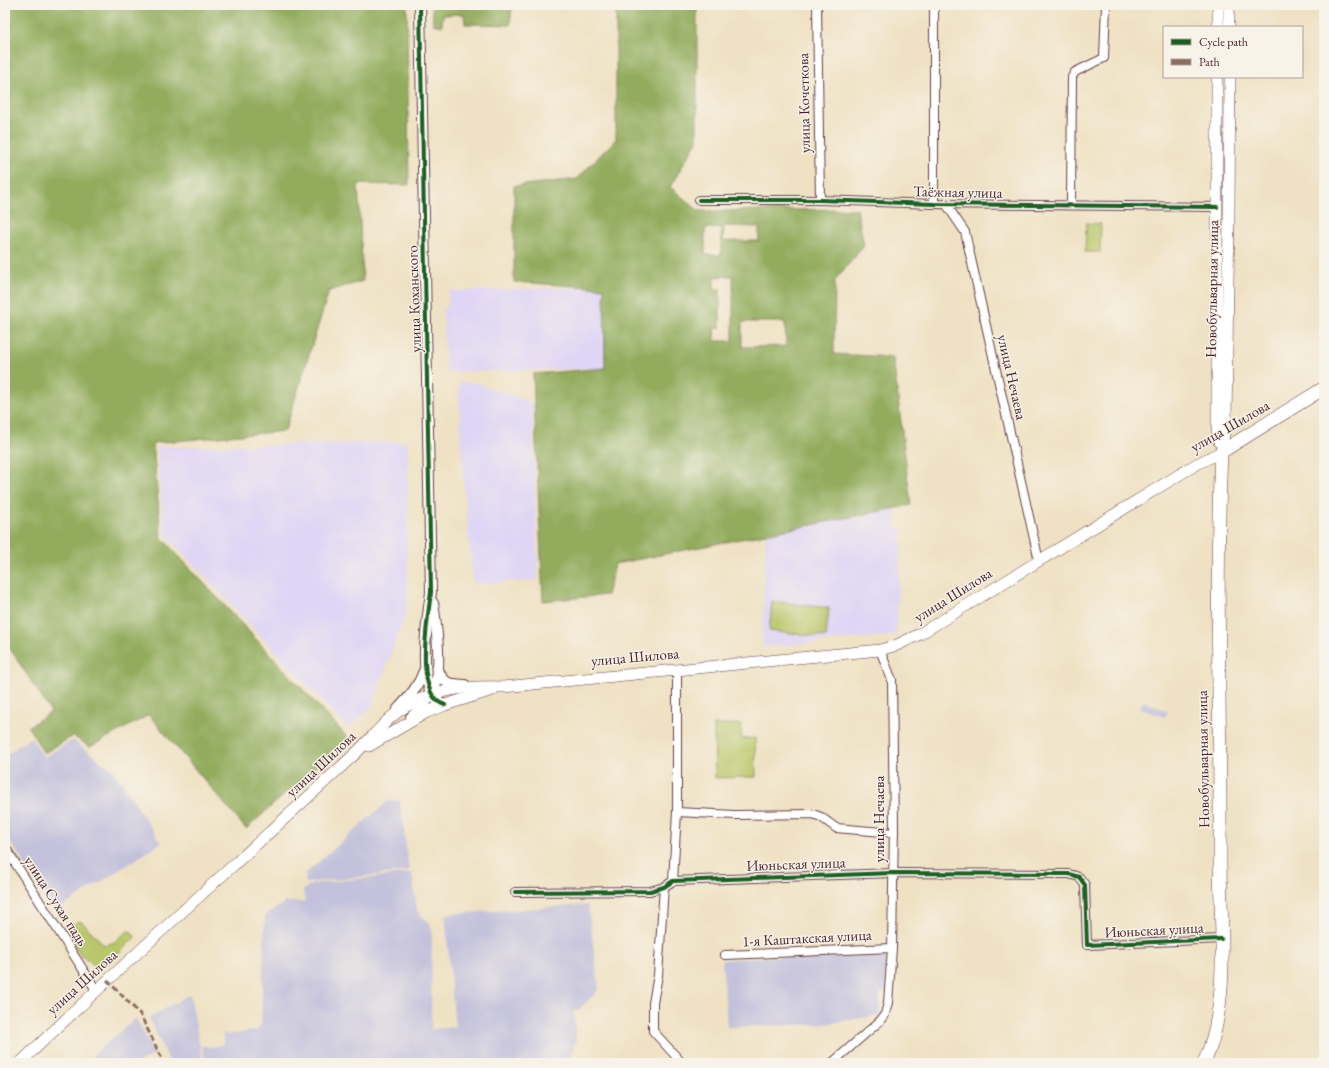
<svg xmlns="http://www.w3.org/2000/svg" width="1329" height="1068" font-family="'EB Garamond',serif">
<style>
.built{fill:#dfd5f5}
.industrial{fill:#c3c1db}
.green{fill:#b8c769;stroke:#81734a}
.forest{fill:#92ac5d;stroke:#6e6644;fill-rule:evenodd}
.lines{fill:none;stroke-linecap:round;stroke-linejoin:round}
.minor-casing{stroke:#633c42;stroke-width:10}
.tertiary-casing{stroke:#633c42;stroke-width:12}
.secondary-casing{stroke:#633c42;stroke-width:12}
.primary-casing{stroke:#633c42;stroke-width:14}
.minor{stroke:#fff;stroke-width:8}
.tertiary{stroke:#fff;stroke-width:10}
.secondary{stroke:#fff;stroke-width:11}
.primary{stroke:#fff;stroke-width:13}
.quiet{stroke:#8d6e63;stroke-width:3;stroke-dasharray:6 3;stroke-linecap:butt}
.cycleway-casing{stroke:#f7f3e8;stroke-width:6}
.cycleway{stroke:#1b5e20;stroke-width:4}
.labels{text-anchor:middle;stroke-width:3;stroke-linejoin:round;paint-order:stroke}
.street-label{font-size:15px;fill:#4a1f2b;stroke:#f7f3e8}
</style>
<rect width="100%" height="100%" fill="#f7f3e8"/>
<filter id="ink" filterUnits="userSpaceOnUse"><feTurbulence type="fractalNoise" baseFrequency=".025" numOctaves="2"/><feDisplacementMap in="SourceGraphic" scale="8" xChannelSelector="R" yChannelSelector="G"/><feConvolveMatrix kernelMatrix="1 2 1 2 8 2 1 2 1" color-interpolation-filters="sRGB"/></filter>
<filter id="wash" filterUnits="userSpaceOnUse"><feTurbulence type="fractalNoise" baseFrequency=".012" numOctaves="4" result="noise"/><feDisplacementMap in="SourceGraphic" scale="16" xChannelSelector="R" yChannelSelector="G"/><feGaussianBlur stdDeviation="0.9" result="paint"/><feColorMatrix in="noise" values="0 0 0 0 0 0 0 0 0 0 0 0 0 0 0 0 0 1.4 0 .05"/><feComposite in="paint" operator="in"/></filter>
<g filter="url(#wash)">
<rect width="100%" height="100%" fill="#efe1c3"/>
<g class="built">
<path d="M604,287l1,81 -159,4 -3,-64h2l4,-5 -1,-12z"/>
<path d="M459,382l18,1 55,20 6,177 -65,4 -12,-132z"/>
<path d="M408,442l-1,167 -35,97 -24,23 -184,-196 -7,-86z"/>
<path d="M895,499v29h7l-6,107 -134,12 4,-122z"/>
</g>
<g class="industrial">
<path d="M1142,701l26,10 -3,6 -25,-8z"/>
<path d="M31,737l13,20 29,-17 41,31 47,72 -102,66 -11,-9 -43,-66v-78z"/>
<path d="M400,800l9,71 -103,12 -1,-9 82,-72z"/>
<path d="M412,873l5,37 15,18 -1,101 24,-2 -10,-113 143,-9 11,84 -20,21h-5l2,31 -9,22h-362l-3,-18 6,2 15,-2v-12l5,2 29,-5 4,-6 4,-108 20,-14h20l-2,-12 10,-6z"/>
<path d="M886,952v40l-6,1v22l-55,9 -98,3 -5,-67 79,-5z"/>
<path d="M190,994l13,69h-33l-21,-45z"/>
<path d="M136,1018l19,36 -18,9h-39l-5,-8z"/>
</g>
<g class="green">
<path d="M1086,223l15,1 -1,28h-15z"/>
<path d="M772,601l57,7 -3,29 -57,-6z"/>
<path d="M741,724l1,15 13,-1 1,39 -41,1 -1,-53z"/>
<path d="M77,921l5,1 22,23 9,-2 15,-12 4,1 3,5 -25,25 -14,4 -14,-10 -15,-21 2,-6z"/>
</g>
<g class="forest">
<path d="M5,5h402l2,180 -51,-1 5,97 -34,10 -44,140 -132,12 8,94 187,201 -102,91 -97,-114 -59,32 -17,-11 -29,17 -16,-26 23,-15 -46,-71z"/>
<path d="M432,5h80l-2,20 -45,-1 -1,-10 -21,1 -1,11 -9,-2z"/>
<path d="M616,5h81v136l-27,46 29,24 158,-2 7,37 -29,34 -1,74 59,3 18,148 -296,59 -8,31 -64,6 -10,-227 72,-6 -1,-80 -90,-6v-96l63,-7 39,-40zM724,226l35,1v14h-36zM705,228h16v27h-16zM733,276v65h-18l-1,-13h6v-39h-6v-12zM742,322h43l1,24 -44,1z"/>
</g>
</g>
<g filter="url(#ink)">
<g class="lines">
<defs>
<g id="minor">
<path d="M817,5l3,195"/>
<path d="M934,5v199"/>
<path d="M699,200h121l114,4 283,3"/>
<path d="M946,204l19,28 74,329"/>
<path d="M1071,205l1,-128 3,-5 29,-14 2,-53"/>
<path d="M677,812l58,3 78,-1 8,3 15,11 58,5"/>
<path d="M5,847l91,143"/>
<path d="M673,881l4,-69v-143"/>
<path d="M664,887l-6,88 -5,28v28l29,32"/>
<path d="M515,892l135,-1 14,-4 9,-6 220,-8 176,1 10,3 6,8 2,60 134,-6"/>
<path d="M725,955l167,-7"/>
<path d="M832,1063l48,-42 5,-7 3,-11 4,-55 2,-120 -2,-148 -12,-30"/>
</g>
<g id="tertiary">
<path d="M420,5l11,587c-3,26 -18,104 14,113"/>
<path d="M438,669c5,15 11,15 27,16"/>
<path d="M398,709c11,-11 21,-23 26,-38"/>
<path d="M411,717c11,-9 21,-20 25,-34 5,-19 0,-60 -3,-80"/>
</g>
<g id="secondary">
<path d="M1229,5v22"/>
<path d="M1218,27v-22"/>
<path d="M1217,77v350l2,15"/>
<path d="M1221,452l5,-31 3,-208 1,-136"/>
<path d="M369,746l58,-34 18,-7 48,-15"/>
<path d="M20,1063c110,-106 225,-207 337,-311 10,-10 20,-21 30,-31 32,-30 74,-36 116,-34l377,-37 17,-5 23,-11 275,-169 26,-13"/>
</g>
<path id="primary" d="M1204,1063c27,-60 16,-139 16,-204 1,-136 -5,-271 1,-407l103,-64"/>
</defs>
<use href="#minor" class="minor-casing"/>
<use href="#tertiary" class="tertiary-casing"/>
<use href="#secondary" class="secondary-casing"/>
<use href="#primary" class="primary-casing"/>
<use href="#minor" class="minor"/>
<use href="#tertiary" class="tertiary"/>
<use href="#secondary" class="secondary"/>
<use href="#primary" class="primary"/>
<path class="quiet" d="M107,980l33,34 24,49"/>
<defs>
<g id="cycleway">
<path d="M420,5l11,587c-3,26 -18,104 14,113"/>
<path d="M699,200h121l114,4 283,3"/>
<path d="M515,892l135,-1 14,-4 9,-6 220,-8 176,1 10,3 6,8 2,60 134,-6"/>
</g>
</defs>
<use href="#cycleway" class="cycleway-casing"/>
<use href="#cycleway" class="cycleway"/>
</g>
</g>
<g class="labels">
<g class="street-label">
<text transform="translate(804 103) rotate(-91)" y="5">улица Кочеткова</text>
<text transform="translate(958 192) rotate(1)" y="5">Таёжная улица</text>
<text transform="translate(1212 289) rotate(-89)" y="5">Новобульварная улица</text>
<text transform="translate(414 299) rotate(-92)" y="5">улица Коханского</text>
<text transform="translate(1012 377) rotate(77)" y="5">улица Нечаева</text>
<text transform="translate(1230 426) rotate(-30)" y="5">улица Шилова</text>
<text transform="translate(953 595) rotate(-32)" y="5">улица Шилова</text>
<text transform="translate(635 657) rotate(-5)" y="5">улица Шилова</text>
<text transform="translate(1203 759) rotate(-91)" y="5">Новобульварная улица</text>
<text transform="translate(321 764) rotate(-43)" y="5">улица Шилова</text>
<text transform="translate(879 819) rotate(-90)" y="5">улица Нечаева</text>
<text transform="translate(796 864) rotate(-2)" y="5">Июньская улица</text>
<text transform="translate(56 901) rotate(57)" y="5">улица Сухая падь</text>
<text transform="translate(1154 930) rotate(-3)" y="5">Июньская улица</text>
<text transform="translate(807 938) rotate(-3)" y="5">1-я Каштакская улица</text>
<text transform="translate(82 982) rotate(-42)" y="5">улица Шилова</text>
</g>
</g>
<rect width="1329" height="1068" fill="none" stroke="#f7f3e8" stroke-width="20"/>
<rect x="1163" y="26" width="140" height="52" fill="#f7f3e8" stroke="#b29e9c"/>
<rect x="1171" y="39" width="20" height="6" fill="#1b5e20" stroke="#b29e9c"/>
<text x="1199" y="46" font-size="12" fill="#4a1f2b">Cycle path</text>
<rect x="1171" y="59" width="20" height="6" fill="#8d6e63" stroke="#b29e9c"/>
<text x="1199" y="66" font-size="12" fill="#4a1f2b">Path</text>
</svg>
